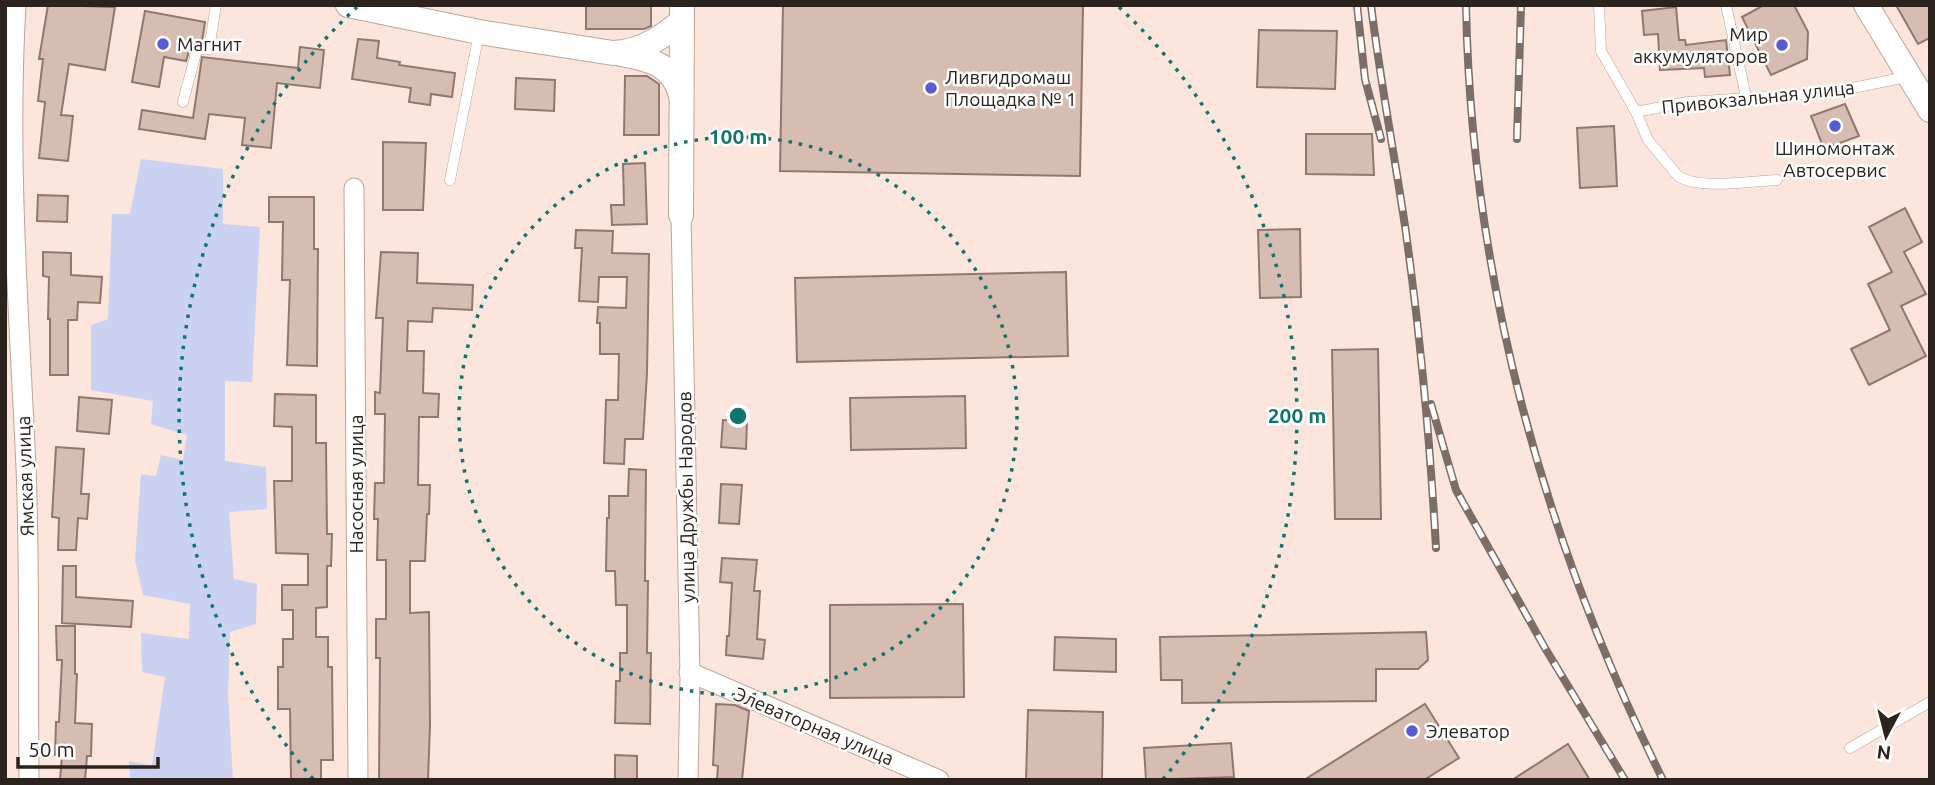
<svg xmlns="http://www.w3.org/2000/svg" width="1935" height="785" font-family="Ubuntu,sans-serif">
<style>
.green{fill:#cbd1f1}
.building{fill:#d7bcb1;stroke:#91786e;stroke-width:2}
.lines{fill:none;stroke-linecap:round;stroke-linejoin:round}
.service-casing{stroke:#bfa49a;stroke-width:11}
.minor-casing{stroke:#bfa49a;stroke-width:21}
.tertiary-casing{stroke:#bfa49a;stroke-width:26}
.service{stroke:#fff;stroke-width:10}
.minor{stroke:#fff;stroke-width:19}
.tertiary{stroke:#fff;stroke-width:24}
.rail-casing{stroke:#7c6d67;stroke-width:8}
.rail{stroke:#fff;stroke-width:5;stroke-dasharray:16;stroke-linecap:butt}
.ring{fill:none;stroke:#0f766e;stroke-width:3.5;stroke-dasharray:3.5 7}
.poi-dot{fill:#585cd4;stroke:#fff;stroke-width:2.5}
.labels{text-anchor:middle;stroke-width:5;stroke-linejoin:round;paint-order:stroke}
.poi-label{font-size:19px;fill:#2c221e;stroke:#fff;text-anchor:start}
.street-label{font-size:19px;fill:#2c221e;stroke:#fff}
.centre{fill:#0f766e;stroke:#fff;stroke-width:3.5}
.ring-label{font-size:21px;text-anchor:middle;font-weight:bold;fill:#0f766e;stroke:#fff;stroke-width:5;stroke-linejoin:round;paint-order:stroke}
</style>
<rect width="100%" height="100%" fill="#fce5dc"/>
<path class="green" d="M141,159l82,10v55l37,3 -8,155 -27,-1v80l41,6 1,42 -38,3 5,67 23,5 -1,40 -26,8 -2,62 5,86h-103l-1,-19 23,5 13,-89 -23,-5 -1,-39 48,6 1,-35 -47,-9 -8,-35 6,-86 15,2 5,-21 22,5 4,-25 -36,-11 2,-23 -62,-11v-65l17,-6 4,-105h18z"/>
<g class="building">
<path d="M48,5l67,2 -10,63 -36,-6 -8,51 12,1 -5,45 -29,-3 6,-56 -7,-1 5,-42h-4z"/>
<path d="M586,5h65v21l-7,3h-58z"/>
<path d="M783,5h300l-3,171 -300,-5z"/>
<path d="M1764,5h30l14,27 -1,27 -36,16 -29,-58z"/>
<path d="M1896,5h34v33l-12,6z"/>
<path d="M1676,7l3,33h6l1,5 40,-5 4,35 -25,2 -1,-9 -44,2 -2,-36 -14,1 -2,-24z"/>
<path d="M145,11l60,11 -3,20 -11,3 -5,16 -22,-4 -5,30 -27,-5z"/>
<path d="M1259,30l78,1 -2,58 -78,-2z"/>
<path d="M358,39l21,2 -2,17 23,4 -1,3 56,8 -3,24 -21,-3 -1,11 -21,-3 2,-14 -59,-9z"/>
<path d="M300,47l24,3 -4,38 -43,-5 -6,65 -29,-3 3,-27 -36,-4 -4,25 -66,-10 3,-19 51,8 9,-61 96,11z"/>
<path d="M625,76h22l12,8v51h-35z"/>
<path d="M516,78l39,2 -1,31 -39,-2z"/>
<path d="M1845,104l14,32 -35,13 -13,-33z"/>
<path d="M1614,126l3,60 -37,2 -3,-60z"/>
<path d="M1306,134h66l2,41 -68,-1z"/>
<path d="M383,142l43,1 -3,67h-40z"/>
<path d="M645,163l2,61 -35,1 -1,-20h13l-1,-41z"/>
<path d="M38,195l30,1 -1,26 -30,-1z"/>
<path d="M269,197h45v52h4l-1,117 -30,-1 3,-85h-8l1,-58h-14z"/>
<path d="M1905,208l17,34 -18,10 22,42 -25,12 25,50 -57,29 -18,-36 39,-19 -22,-46 24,-12 -23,-45z"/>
<path d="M1300,229l1,68 -41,1 -2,-68z"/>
<path d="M576,230l37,1 -1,22 37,1 -2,119 -4,66h-18l-1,25 -20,-1 2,-63h12l1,-46h-19v-31h-3l1,-16 28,1 1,-31h-28l-1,25 -19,-1 3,-53h-7z"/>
<path d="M43,252l28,1v22l31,2 -2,26 -22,-1 -1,18h-9v55h-18v-56h-2l1,-42 -6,-1z"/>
<path d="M381,252l37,1 -1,30 56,2 -1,25 -39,-2 -1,14 -24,-1 -1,30h17l-1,42 16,1 -1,23h-19l-1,68h12l-1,29h-2l-2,47h-15v52l19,-1 1,113 -2,55h-49l1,-122h-4v-39h10v-59h-9l1,-41h-4l1,-36h9l1,-69h-10v-22l5,1 3,-75h-7z"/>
<path d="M1066,272l2,84 -271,6 -2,-84z"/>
<path d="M1378,349l3,170h-46l-3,-169z"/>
<path d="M275,394l41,1v48h10l1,91h5l-1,32h-4v41l-11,1v29h12v30h4l1,93h-12v20h-30l-1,-71h-12v-42h5v-28h10v-29h-11v-25h26v-31l-32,-1 -2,-72h18v-54l-18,-1z"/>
<path d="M965,396l1,52 -115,2 -1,-52z"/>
<path d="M79,397l33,3 -3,34 -32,-3z"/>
<path d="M723,420l24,2 -1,27 -25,-2z"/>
<path d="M56,447l28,2 -3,45h8l-2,25 -9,-1 -2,32h-18l1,-32 -7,-1z"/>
<path d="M629,469l17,1 -1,111h3l-1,72h4l-1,71 -35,-1 1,-42h4v-28h7v-48h-11l-1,-34h-9l1,-53h2v-22h19z"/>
<path d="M721,484l21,1 -3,39 -20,-1z"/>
<path d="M722,558l35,2 -3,31h6l-3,48 8,1 -2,19 -37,-4 1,-19h2l3,-53 -12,-1z"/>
<path d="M63,566h13v31l57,4 -2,26 -69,-4z"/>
<path d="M963,604l1,93 -134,1v-93z"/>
<path d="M56,626h19v48h2l-2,49 17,1 -1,32h-4l-2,24h-25l2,-25h-7l1,-33h3l3,-62h-5z"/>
<path d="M1426,632l2,28 -10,9h-42v32l-194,2v-23h-21l-1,-43z"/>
<path d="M1055,637l61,2v33l-62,-2z"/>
<path d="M716,704l19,1 14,6 -7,69h-25l1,-14 -5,-1z"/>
<path d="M1425,704l34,54 -35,22h-120z"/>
<path d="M1028,710l75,2 -1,68h-76z"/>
<path d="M1231,743l3,34 -88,3 -2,-32z"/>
<path d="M1568,744l22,36h-78z"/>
<path d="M615,755l22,1v24h-22z"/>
</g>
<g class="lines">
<defs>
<g id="service">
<path d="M1599,5l2,46 35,61 51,-10 124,-8 42,-6 53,-11"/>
<path d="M1726,5l20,92"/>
<path d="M183,102l14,-53h12l7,-44"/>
<path d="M1636,112l12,28 30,36c21,14 73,5 99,4"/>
<path d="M450,180l29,-147"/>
<path d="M1850,748l80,-46"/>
</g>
<g id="minor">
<path d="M16,5c-9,154 3,308 10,462 4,104 2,209 3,313"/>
<path d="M354,188l4,592"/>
<path d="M681,215l9,462 -2,103"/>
<path d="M689,672l250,108"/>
</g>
<g id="tertiary">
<path d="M348,5l131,27 134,21c28,-1 48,-15 69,-32"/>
<path d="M1866,5l64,105"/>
<path d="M621,54c28,5 52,10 60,41"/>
<path d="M681,215l1,-206"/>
</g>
</defs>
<use href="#service" class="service-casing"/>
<use href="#minor" class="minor-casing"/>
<use href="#tertiary" class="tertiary-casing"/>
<use href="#service" class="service"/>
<use href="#minor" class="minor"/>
<use href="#tertiary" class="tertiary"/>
<defs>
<g id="rail">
<path d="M1357,5l8,74 16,60"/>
<path d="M1371,5c9,74 23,147 34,221 15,106 25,215 31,322"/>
<path d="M1466,5c5,270 77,534 197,775"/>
<path d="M1517,139l4,-134"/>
<path d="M1431,404l25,86 89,158 80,132"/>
</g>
</defs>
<use href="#rail" class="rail-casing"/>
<use href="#rail" class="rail"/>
</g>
<g class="ring">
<circle cx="738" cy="416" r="279"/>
<path d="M313 779A559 559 0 0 1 357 7M1119 7A559 559 0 0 1 1163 779"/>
</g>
<g class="poi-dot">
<circle cx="163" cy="44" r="7"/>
<circle cx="1782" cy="45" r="7"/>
<circle cx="931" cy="88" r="7"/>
<circle cx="1835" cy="126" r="7"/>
<circle cx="1412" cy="731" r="7"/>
</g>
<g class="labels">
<g class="poi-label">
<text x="1768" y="41" text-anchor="end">Мир<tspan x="1768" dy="22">аккумуляторов</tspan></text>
<text x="177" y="51">Магнит</text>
<text x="945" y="84">Ливгидромаш<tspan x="945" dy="22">Площадка № 1</tspan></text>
<text x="1835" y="155" text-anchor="middle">Шиномонтаж<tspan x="1835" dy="22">Автосервис</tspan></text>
<text x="1426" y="738">Элеватор</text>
</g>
<g class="street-label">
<text transform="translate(1758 97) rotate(-6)" y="7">Привокзальная улица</text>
<text transform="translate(25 476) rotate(-92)" y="7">Ямская улица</text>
<text transform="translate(356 484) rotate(-90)" y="7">Насосная улица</text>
<text transform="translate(686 497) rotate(-91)" y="7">улица Дружбы Народов</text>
<text transform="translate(814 726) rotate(23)" y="7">Элеваторная улица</text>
</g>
</g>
<circle cx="738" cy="416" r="10" class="centre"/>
<g class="ring-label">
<text x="738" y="144">100 m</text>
<text x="1297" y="423">200 m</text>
</g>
<rect width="1935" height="785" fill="none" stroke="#2c221e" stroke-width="14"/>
<g transform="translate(1886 736) rotate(187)" stroke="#ffffff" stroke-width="5" paint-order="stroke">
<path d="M0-5L12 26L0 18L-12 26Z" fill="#2c221e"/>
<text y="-10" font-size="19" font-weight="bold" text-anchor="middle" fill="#2c221e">N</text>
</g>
<path d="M18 757v10h140v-10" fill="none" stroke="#2c221e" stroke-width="3.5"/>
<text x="28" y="757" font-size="21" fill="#2c221e" stroke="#ffffff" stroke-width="5" paint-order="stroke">50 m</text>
</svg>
